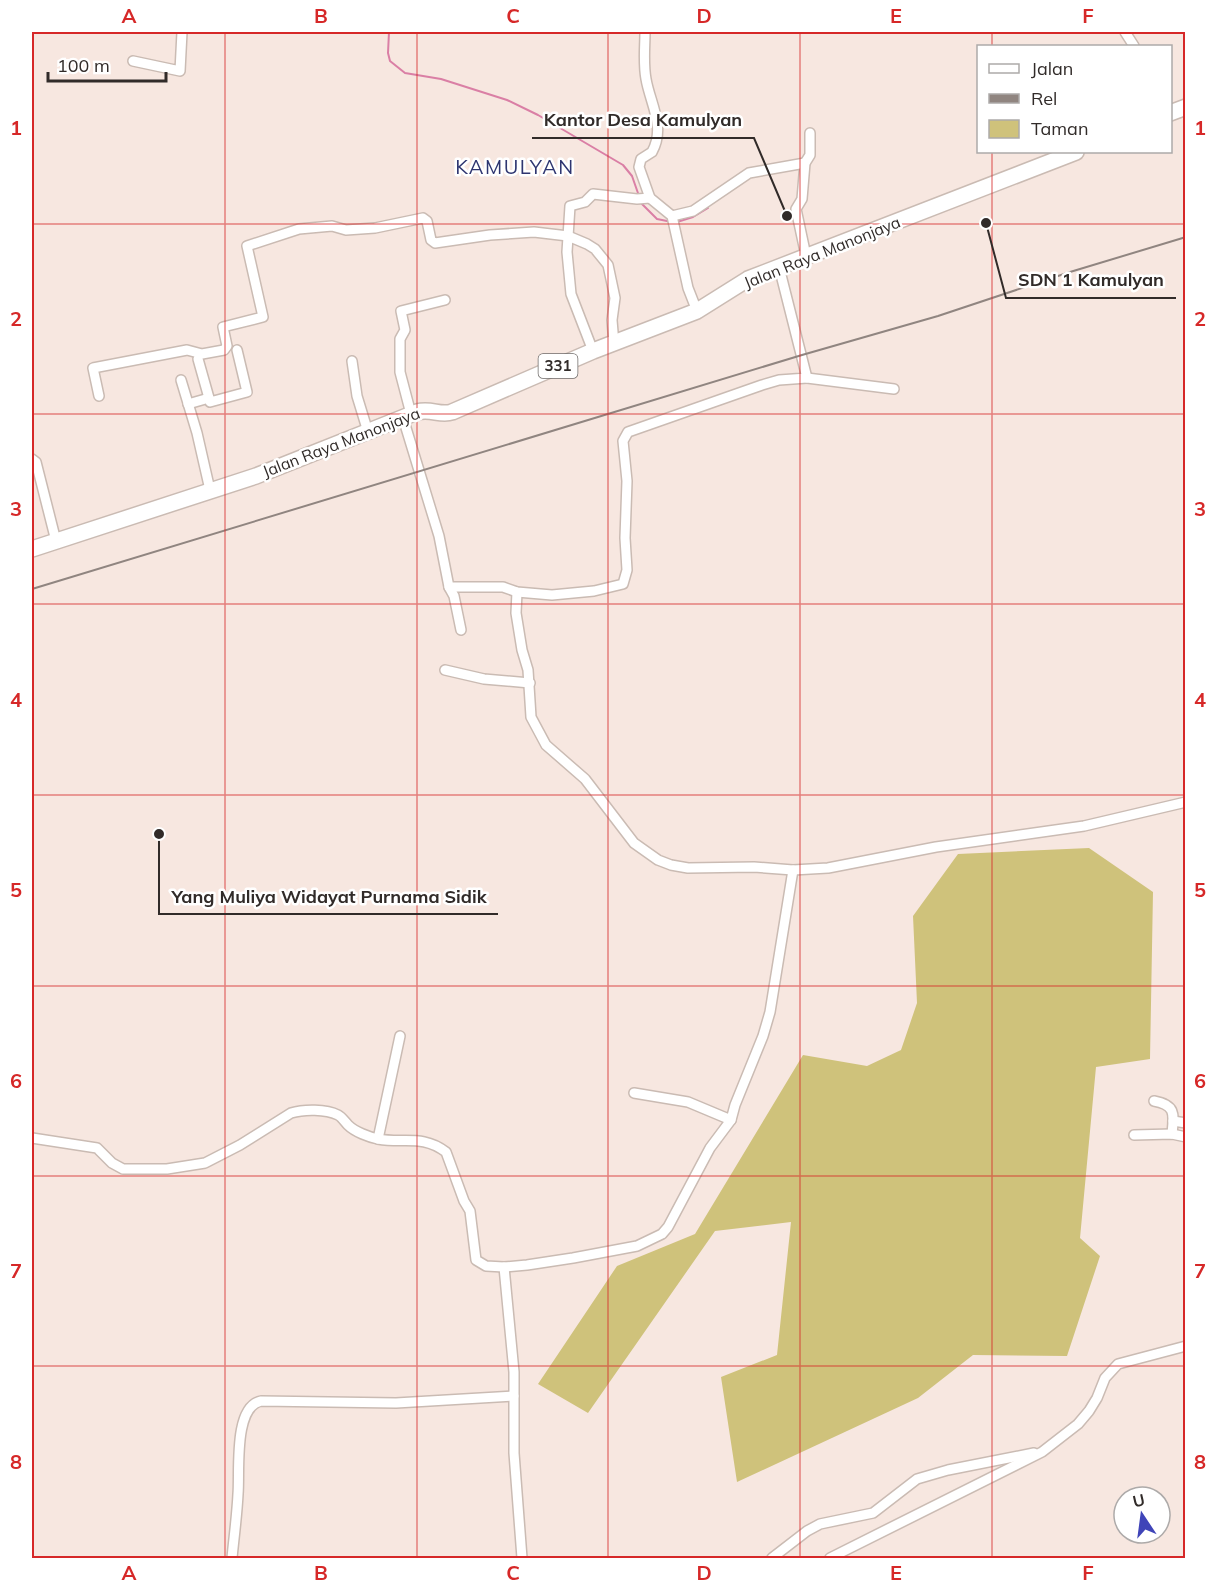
<svg xmlns="http://www.w3.org/2000/svg" width="1217" height="1590" font-family="Mulish,sans-serif">
<style>
.green{fill:#cfc27b}
.lines{fill:none;stroke-linecap:round;stroke-linejoin:round}
.stream{stroke:#da7fa5;stroke-width:2}
.minor-casing{stroke:#cabbb3;stroke-width:12}
.primary-casing{stroke:#cabbb3;stroke-width:18}
.minor{stroke:#fff;stroke-width:9}
.primary{stroke:#fff;stroke-width:15}
.rail{stroke:#908580;stroke-width:2}
.grid{fill:none;stroke:#d62828;stroke-width:1.5;stroke-opacity:0.55}
.labels{text-anchor:middle;stroke-width:5;stroke-linejoin:round;paint-order:stroke}
.shield{fill:#fff;stroke:#6f6b69;stroke-width:1.5}
.shield-label{font-size:15px;font-weight:bold;fill:#312b29}
.street-label{font-size:16px;fill:#312b29;stroke:#fff}
.quarter-label{font-size:20px;letter-spacing:1.5px;fill:#2e3570;stroke:#fff}
.leader{fill:none;stroke:#312b29;stroke-width:2}
.callout-dot{fill:#312b29;stroke:#fff;stroke-width:2}
.callout-label{font-size:18px;text-anchor:middle;font-weight:bold;fill:#312b29;stroke:#fff;stroke-width:5;stroke-linejoin:round;paint-order:stroke}
.neatline{fill:none;stroke:#d62828;stroke-width:2}
.grid-label{font-size:20px;text-anchor:middle;font-weight:bold;fill:#d62828}
</style>
<rect width="100%" height="100%" fill="#f7e7e0"/>
<path class="green" d="M1089,848l64,44 -3,167 -54,8 -16,171 20,18 -33,100 -94,-1 -55,43 -181,84 -16,-105 56,-22 14,-133 -76,9 -127,182 -50,-29 79,-118 78,-32 108,-179 64,11 34,-16 16,-47 -4,-87 45,-62z"/>
<g class="lines">
<g class="stream">
<path d="M389,32l-1,21 2,8 15,12 36,6 66,21 31,15 85,50 9,11 7,20"/>
<path d="M640,202l17,17 15,3"/>
<path d="M677,222l16,-5 15,-9"/>
</g>
<defs>
<g id="minor">
<path d="M645,32c0,15 -2,31 1,47 4,24 20,48 6,73l-11,7 -2,8 11,31 22,18 16,72 9,23"/>
<path d="M1125,32l9,14"/>
<path d="M133,61l47,10 2,-39"/>
<path d="M672,216l21,-5 56,-38 56,-10"/>
<path d="M806,256l-10,-47 6,-10 3,-36 5,-8v-22"/>
<path d="M593,351l-22,-57 -4,-42 3,-46 15,-4 8,-8 44,5 13,-1"/>
<path d="M198,359l11,39"/>
<path d="M352,361l5,35 11,36"/>
<path d="M807,378l87,11"/>
<path d="M181,380l16,53 13,57"/>
<path d="M99,396l-6,-28 94,-18 15,4 22,-4 3,-4 -4,-19 40,-10 -16,-71 52,-17 33,-3 14,4 29,-2 48,-10 4,3 4,19 4,3 55,-8 44,-3 34,4 19,8 8,5 13,16 7,33 -3,22 2,24"/>
<path d="M188,404l21,-6 1,4 37,-10 -10,-42"/>
<path d="M411,414l-11,-42v-33l5,-9 -4,-19 44,-11"/>
<path d="M403,418l36,118 10,51h54l14,5 35,3 42,-4 29,-7 4,-14 -2,-32 2,-57 -4,-40 5,-9 134,-47 17,-5 28,-2 -28,-111"/>
<path d="M32,459l4,3 20,79"/>
<path d="M449,587l5,9 7,34"/>
<path d="M517,592l-1,21 6,37 6,20 3,47 15,28 39,34 49,64 24,17 13,5 17,3 66,-1 39,3 35,-2 108,-21 148,-21 102,-24"/>
<path d="M445,670l39,9 46,4"/>
<path d="M634,1093l54,9 43,18"/>
<path d="M1154,1101c22,4 20,13 18,33"/>
<path d="M1173,1121l13,2"/>
<path d="M1134,1135l38,-1 14,3"/>
<path d="M32,1138l65,10 15,15 11,6h44l38,-6 35,-18 51,-32c13,-4 35,-4 47,2 4,2 7,7 10,10 7,7 21,12 30,14 26,5 44,-5 68,13l18,49 6,10 6,49 10,6 18,1 23,-2 46,-7 64,-12 25,-12 6,-7 42,-79 21,-28 4,-15 28,-69 7,-24 23,-142"/>
<path d="M378,1139l22,-103"/>
<path d="M504,1267l10,105v81l8,105"/>
<path d="M232,1558c2,-21 5,-43 6,-64 2,-22 -5,-87 23,-93l135,2 118,-7"/>
<path d="M772,1558l35,-27 13,-7 53,-11 44,-34 31,-9 86,-17"/>
<path d="M830,1558l212,-106 36,-28 11,-13 8,-13 8,-20 13,-14 68,-18"/>
</g>
<g id="primary">
<path d="M1170,113l16,-6"/>
<path d="M32,549l224,-73 161,-64c14,-4 23,4 35,0l141,-61 104,-40 51,-32 328,-127"/>
</g>
</defs>
<use href="#minor" class="minor-casing"/>
<use href="#primary" class="primary-casing"/>
<use href="#minor" class="minor"/>
<use href="#primary" class="primary"/>
<path class="rail" d="M32,589l770,-234 136,-39 132,-44 116,-35"/>
</g>
<path class="grid" d="M225,32v1526M417,32v1526M608,32v1526M800,32v1526M992,32v14M992,152v1406M32,224h1154M32,414h1154M32,604h1154M32,795h1154M32,986h1154M32,1176h1154M32,1366h1154"/>
<g class="labels">
<rect class="shield" x="538.5" y="354" width="39" height="24" rx="4.5"/>
<g class="shield-label">
<text x="558" y="371">331</text>
</g>
<g class="street-label">
<text transform="translate(822 252) rotate(-22)" y="6">Jalan Raya Manonjaya</text>
<text transform="translate(341 442) rotate(-21)" y="6">Jalan Raya Manonjaya</text>
</g>
<g class="quarter-label">
<text x="515" y="174">KAMULYAN</text>
</g>
</g>
<path class="leader" d="M787 216L754 138H532M986 223L1006 298H1176M159 834L159 914H498"/>
<g class="callout-dot">
<circle cx="787" cy="216" r="6"/>
<circle cx="986" cy="223" r="6"/>
<circle cx="159" cy="834" r="6"/>
</g>
<g class="callout-label">
<text x="643" y="126">Kantor Desa Kamulyan</text>
<text x="1091" y="286">SDN 1 Kamulyan</text>
<text x="329" y="903">Yang Muliya Widayat Purnama Sidik</text>
</g>
<rect width="1217" height="1590" fill="none" stroke="#ffffff" stroke-width="66"/>
<rect x="977" y="45" width="195" height="108" fill="#ffffff" stroke="#adaaa9" stroke-width="1.5"/>
<rect x="989" y="64" width="30" height="9" fill="#ffffff" stroke="#adaaa9" stroke-width="1.5"/>
<text x="1031" y="75" font-size="18" fill="#312b29">Jalan</text>
<rect x="989" y="94" width="30" height="9" fill="#908580" stroke="#adaaa9" stroke-width="1.5"/>
<text x="1031" y="105" font-size="18" fill="#312b29">Rel</text>
<rect x="989" y="120" width="30" height="18" fill="#cfc27b" stroke="#adaaa9" stroke-width="1.5"/>
<text x="1031" y="135" font-size="18" fill="#312b29">Taman</text>
<g transform="translate(1142 1515) rotate(347)"><circle r="28" fill="#ffffff" stroke="#adaaa9" stroke-width="1.5"/>
<path d="M0-4.5L10 22L0 15L-10 22Z" fill="#3f44b8"/>
<text y="-9" font-size="16" font-weight="bold" text-anchor="middle" fill="#312b29">U</text>
</g>
<path d="M48 72v9h118v-9" fill="none" stroke="#312b29" stroke-width="3"/>
<text x="57" y="72" font-size="18" fill="#312b29" stroke="#ffffff" stroke-width="4.5" paint-order="stroke">100 m</text>
<rect x="33" y="33" width="1151" height="1524" class="neatline"/>
<g class="grid-label">
<text x="129" y="23">A</text>
<text x="321" y="23">B</text>
<text x="513" y="23">C</text>
<text x="704" y="23">D</text>
<text x="896" y="23">E</text>
<text x="1088" y="23">F</text>
<text x="16" y="135">1</text>
<text x="1200" y="135">1</text>
<text x="16" y="326">2</text>
<text x="1200" y="326">2</text>
<text x="16" y="516">3</text>
<text x="1200" y="516">3</text>
<text x="16" y="707">4</text>
<text x="1200" y="707">4</text>
<text x="16" y="897">5</text>
<text x="1200" y="897">5</text>
<text x="16" y="1088">6</text>
<text x="1200" y="1088">6</text>
<text x="16" y="1278">7</text>
<text x="1200" y="1278">7</text>
<text x="16" y="1469">8</text>
<text x="1200" y="1469">8</text>
<text x="129" y="1580">A</text>
<text x="321" y="1580">B</text>
<text x="513" y="1580">C</text>
<text x="704" y="1580">D</text>
<text x="896" y="1580">E</text>
<text x="1088" y="1580">F</text>
</g>
</svg>
